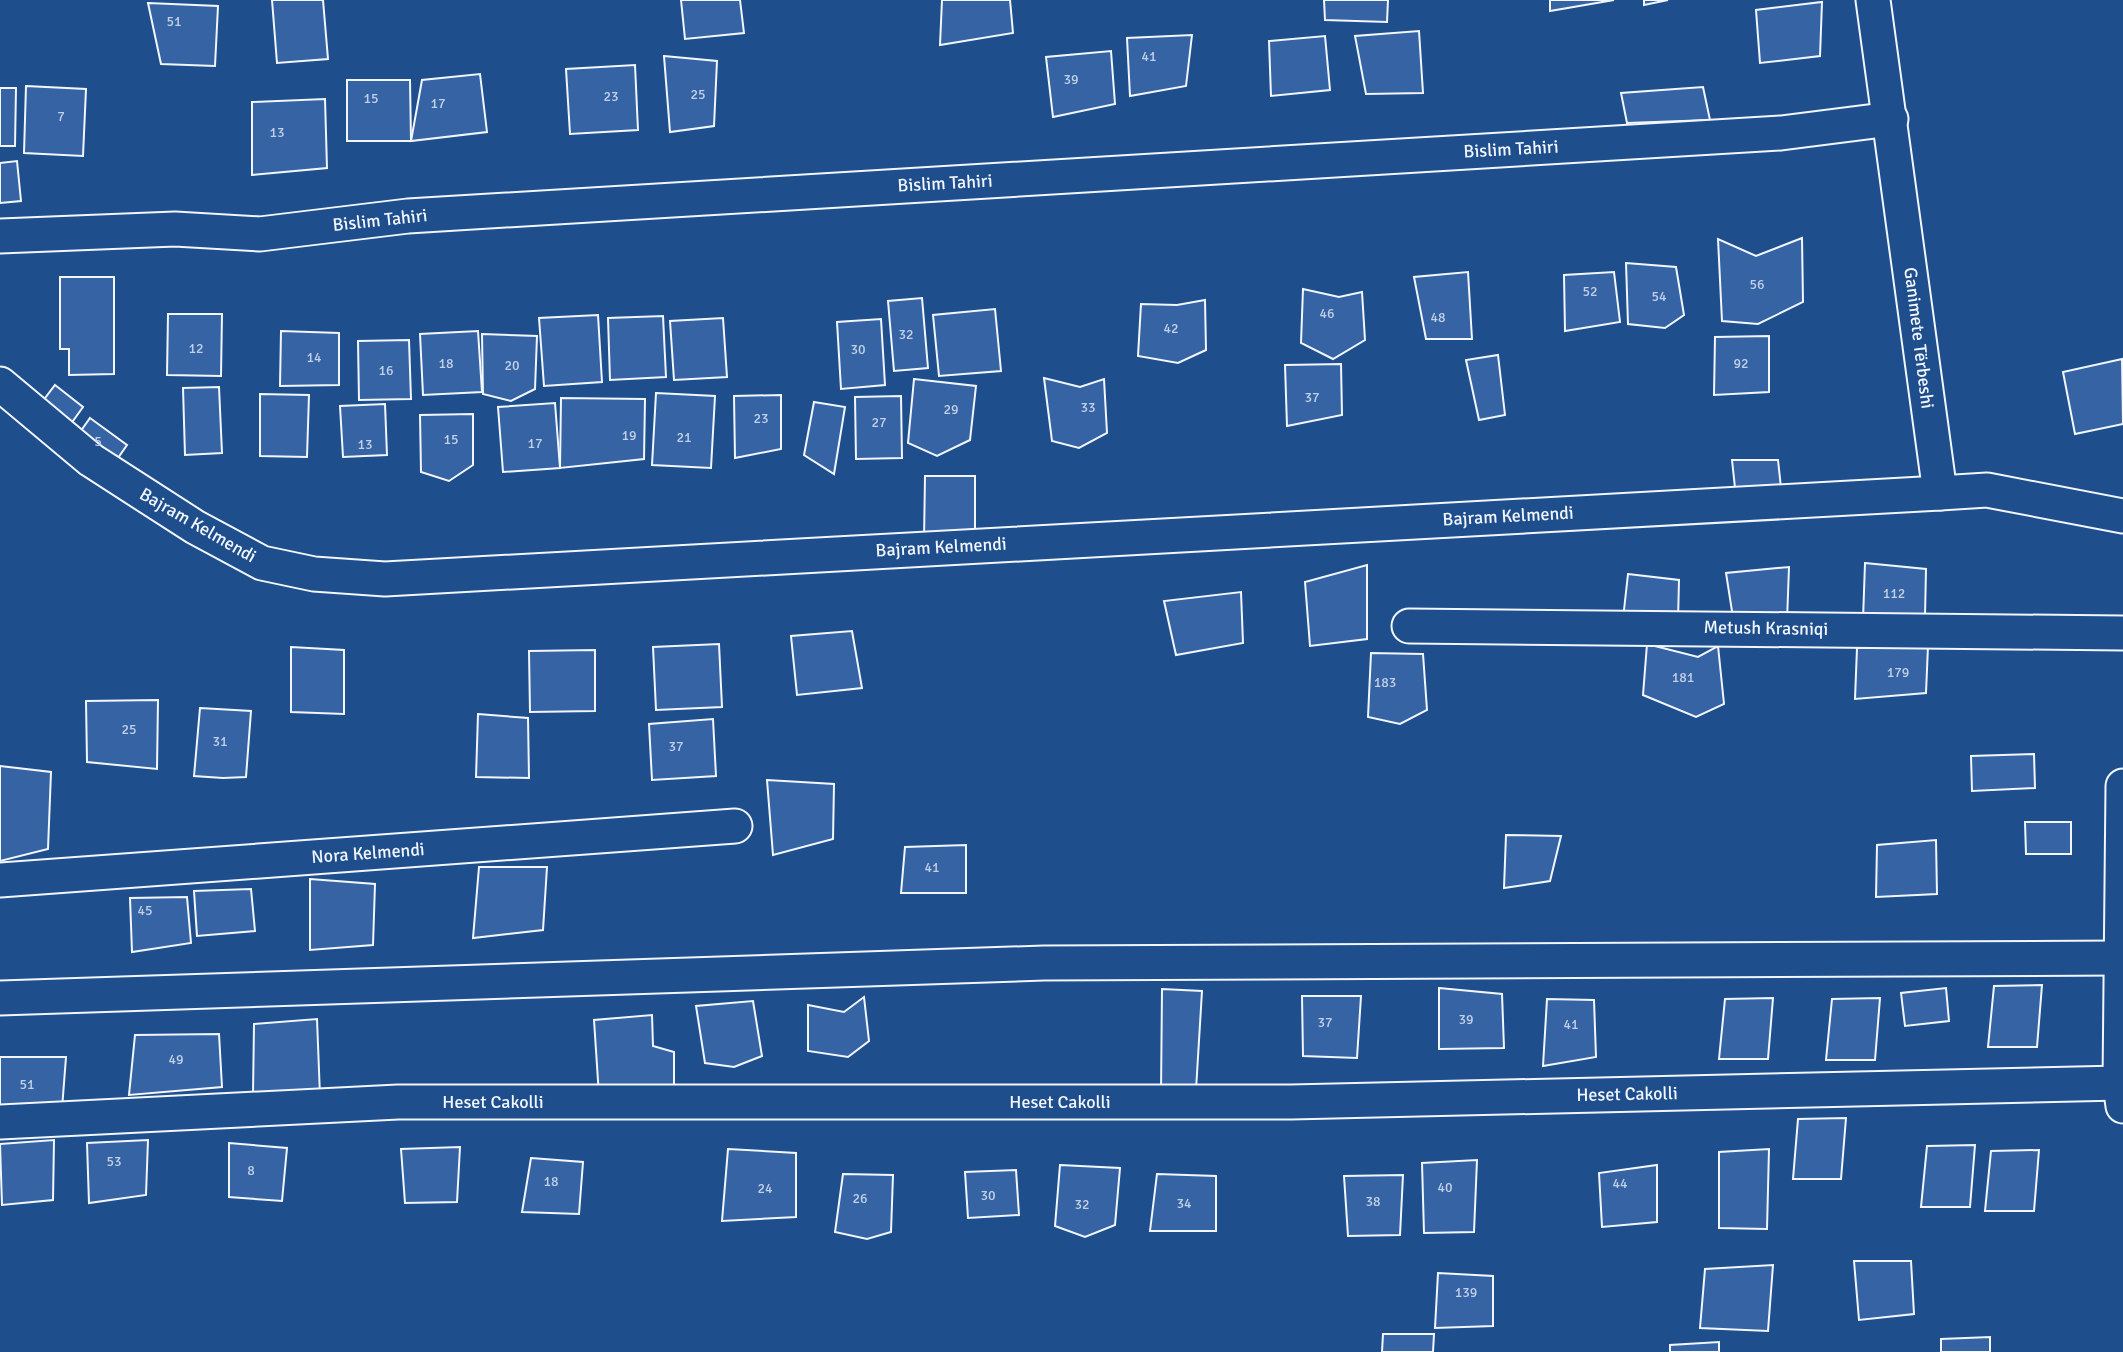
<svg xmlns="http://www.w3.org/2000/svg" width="2123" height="1352" font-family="Signika,sans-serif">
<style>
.building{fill:#3563a3;stroke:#f2f6ff;stroke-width:2}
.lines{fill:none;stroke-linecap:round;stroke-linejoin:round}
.minor-casing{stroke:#f2f6ff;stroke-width:37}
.minor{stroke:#1f4e8c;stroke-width:33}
.labels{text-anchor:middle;stroke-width:5;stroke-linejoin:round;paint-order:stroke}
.number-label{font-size:14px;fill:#c3d1e8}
.street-label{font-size:18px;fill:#f2f6ff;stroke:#1f4e8c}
</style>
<rect width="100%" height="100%" fill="#1f4e8c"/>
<g class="building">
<path d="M272,0h51l5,59 -51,4z"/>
<path d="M681,0h59l4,33 -59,6z"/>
<path d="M942,0h68l3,33 -73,12z"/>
<path d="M1324,0h64l-1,22 -62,-2z"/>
<path d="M1550,0h64l-64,11z"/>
<path d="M1644,0h24l-24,5z"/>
<path d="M1822,2l-2,54 -60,7 -4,-53z"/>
<path d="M148,3l70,3 -3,60 -54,-2z"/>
<path d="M1419,31l4,62 -57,1 -11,-58z"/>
<path d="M1192,35l-6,51 -56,10 -3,-58z"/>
<path d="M1325,36l5,54 -59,6 -2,-55z"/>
<path d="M1111,51l4,53 -62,13 -7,-60z"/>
<path d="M664,56l53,5 -3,65 -44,6z"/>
<path d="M635,65l3,65 -68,4 -4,-65z"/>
<path d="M480,74l7,58 -76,9 11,-61z"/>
<path d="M347,80h63l1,61h-64z"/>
<path d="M26,86l60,3 -3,67 -59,-3z"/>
<path d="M1703,87l7,33 -83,3 -6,-30z"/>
<path d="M0,88h16l-1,58h-15z"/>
<path d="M325,99l2,69 -75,7v-73z"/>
<path d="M17,161l4,40 -21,2v-40z"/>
<path d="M1802,238l1,64 -45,22 -36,-3 -4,-82 38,17z"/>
<path d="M1626,263l50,4 8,48 -19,13 -37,-4z"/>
<path d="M1468,272l4,67h-46l-12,-62z"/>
<path d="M1614,272l6,50 -55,9 -1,-56z"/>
<path d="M60,277h54v97l-45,1v-26h-9z"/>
<path d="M1303,289l36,8 23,-5 3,48 -32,19 -32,-16z"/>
<path d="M922,298l6,70 -34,3 -6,-70z"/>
<path d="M1205,300l1,50 -28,13 -40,-7 3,-52 36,1z"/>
<path d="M995,309l6,62 -62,5 -6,-61z"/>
<path d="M168,314h54l-1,62 -54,-1z"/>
<path d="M598,315l4,67 -58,4 -5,-68z"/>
<path d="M663,316l3,61 -56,3 -2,-62z"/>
<path d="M723,318l4,59 -53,3 -4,-59z"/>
<path d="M881,319l4,66 -44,4 -4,-67z"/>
<path d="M281,331l58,2v52l-59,1z"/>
<path d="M478,331l4,61 -59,3 -3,-61z"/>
<path d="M482,334l55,2 -2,53 -24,12 -28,-7z"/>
<path d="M1769,336v56l-55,3 1,-58z"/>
<path d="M409,340l2,59 -52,1 -1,-59z"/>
<path d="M1498,355l7,60 -26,5 -13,-60z"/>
<path d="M2122,359l1,65 -48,10 -12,-62z"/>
<path d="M1341,364l1,51 -55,11 -2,-61z"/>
<path d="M1044,378l36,9 24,-8 3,54 -28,15 -27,-7z"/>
<path d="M914,379l62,7 -6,54 -33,16 -29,-13z"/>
<path d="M55,385l28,22 -18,25 -29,-22z"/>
<path d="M219,387l3,66 -37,2 -2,-67z"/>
<path d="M656,393l59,3 -4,72 -59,-3z"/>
<path d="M260,394l49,1 -2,62 -47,-1z"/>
<path d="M781,395v54l-46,9 -1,-62z"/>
<path d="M901,396l1,62 -46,1 -1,-62z"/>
<path d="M561,398l84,1 -1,60 -84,9z"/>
<path d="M814,402l31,5 -11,67 -30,-19z"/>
<path d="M555,403l5,65 -57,4 -5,-65z"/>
<path d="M385,404l2,51 -44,2 -3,-51z"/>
<path d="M473,414v51l-24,16 -28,-9 -1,-57z"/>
<path d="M90,418l37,27 -16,23 -38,-26z"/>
<path d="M1732,460h46l3,28 -45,9z"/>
<path d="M925,476h50v63l-51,1z"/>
<path d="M1865,563l61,6 -1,48 -62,3z"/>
<path d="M1367,565v74l-57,7 -5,-64z"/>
<path d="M1789,567l-2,54 -53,3 -8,-51z"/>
<path d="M1628,574l51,6 -1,41 -55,-2z"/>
<path d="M1241,592l2,51 -67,12 -12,-54z"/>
<path d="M852,631l10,57 -65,7 -6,-59z"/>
<path d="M719,644l3,63 -66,3 -3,-63z"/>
<path d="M1647,644l51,13 20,-11 6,58 -28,13 -53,-22z"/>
<path d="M1928,646l-2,47 -71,6 2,-51z"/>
<path d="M291,647l53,3v64l-53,-2z"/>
<path d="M595,650v61l-65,1 -1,-61z"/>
<path d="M1371,653l52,1 4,56 -27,14 -32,-7z"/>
<path d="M158,700l-1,69 -70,-7 -1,-61z"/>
<path d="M200,708l51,3 -5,66 -23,1 -29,-2z"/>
<path d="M478,714l50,4 1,60 -53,-1z"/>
<path d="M713,719l3,57 -64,4 -3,-56z"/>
<path d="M2034,754l1,34 -63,3 -1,-35z"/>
<path d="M0,766l51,6 -3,77 -48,12z"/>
<path d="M767,780l67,4 -1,55 -60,16z"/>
<path d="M2025,822h46v32h-45z"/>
<path d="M1506,835l55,1 -11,45 -46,7z"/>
<path d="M1936,840l1,54 -61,3 1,-52z"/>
<path d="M966,845v48h-65l4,-46z"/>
<path d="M479,867h68l-4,63 -70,8z"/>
<path d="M310,879l65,5 -2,61 -63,5z"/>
<path d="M251,889l4,42 -58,5 -3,-45z"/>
<path d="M187,897l4,46 -59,9 -2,-54z"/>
<path d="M2042,985l-5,62h-49l6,-61z"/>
<path d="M1439,988l63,6 2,54 -65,1z"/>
<path d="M1946,988l3,33 -44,5 -4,-33z"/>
<path d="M1162,989l40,2 -6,99 -35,4z"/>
<path d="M1302,996h59l-4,62 -54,-2z"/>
<path d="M864,997l5,44 -21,16 -40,-6v-46l36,7z"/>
<path d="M1773,998l-5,61h-49l6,-60z"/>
<path d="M1880,998l-5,62h-49l6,-61z"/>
<path d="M1547,999l47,1 2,57 -53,9z"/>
<path d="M753,1001l9,55 -28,11 -29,-4 -9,-57z"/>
<path d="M652,1015l1,31 21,6v41l-75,3 -5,-76z"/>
<path d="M317,1019l3,77 -67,-2 1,-70z"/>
<path d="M219,1034l3,53 -93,8 6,-60z"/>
<path d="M0,1057h66l-4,52 -62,4z"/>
<path d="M1846,1118l-5,61h-48l5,-60z"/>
<path d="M54,1140l-1,60 -51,5 -2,-61z"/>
<path d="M148,1140l-2,55 -57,8 -2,-60z"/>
<path d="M229,1143l58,5 -5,53 -53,-4z"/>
<path d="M1975,1145l-5,62h-49l6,-61z"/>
<path d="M460,1147l-3,55 -52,1 -4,-54z"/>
<path d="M728,1149l68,4v64l-74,4z"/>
<path d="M1769,1149l-2,80 -48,-1v-76z"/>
<path d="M2039,1150l-5,61h-49l6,-60z"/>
<path d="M531,1158l52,4 -4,52 -57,-2z"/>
<path d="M1477,1160l-3,72 -50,1 -2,-70z"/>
<path d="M1060,1165l60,3 -5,57 -30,12 -30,-11z"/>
<path d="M1657,1165v57l-55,5 -3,-54z"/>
<path d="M1016,1170l3,45 -51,3 -3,-46z"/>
<path d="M843,1174l50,1 -2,57 -24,7 -32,-7z"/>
<path d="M1157,1174l59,2v55h-66z"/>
<path d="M1403,1175l-3,60 -52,1 -4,-60z"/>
<path d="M1854,1261h57l3,53 -55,6z"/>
<path d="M1773,1265l-5,66 -68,-3 5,-59z"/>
<path d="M1438,1273l55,3v50l-58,2z"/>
<path d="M1383,1334h51l-1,18h-51z"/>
<path d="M1990,1337v15h-49v-13z"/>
<path d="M1719,1342v10h-49v-7z"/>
</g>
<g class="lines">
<defs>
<g id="minor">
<path d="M1873,0l67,493 47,-3 136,26"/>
<path d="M0,236l175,-7 85,5 148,-18 1373,-83 110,-14"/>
<path d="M0,384l91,76 104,67 67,36 52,11 71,5 1555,-86"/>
<path d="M1409,626l714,7"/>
<path d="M2123,786l-3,297 3,23"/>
<path d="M0,880l735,-54"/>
<path d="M0,998l1044,-35 1077,-5"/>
<path d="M0,1122l398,-20h893l829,-19"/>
</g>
</defs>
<use href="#minor" class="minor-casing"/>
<use href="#minor" class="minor"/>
</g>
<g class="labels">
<g class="number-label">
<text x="174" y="26">51</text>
<text x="1149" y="61">41</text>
<text x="1071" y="84">39</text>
<text x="698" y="99">25</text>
<text x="611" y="101">23</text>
<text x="371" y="103">15</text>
<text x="438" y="108">17</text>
<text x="61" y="121">7</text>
<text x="277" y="137">13</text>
<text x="1757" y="289">56</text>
<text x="1590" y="296">52</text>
<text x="1659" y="301">54</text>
<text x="1327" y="318">46</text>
<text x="1438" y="322">48</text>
<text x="1171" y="333">42</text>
<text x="906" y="339">32</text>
<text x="196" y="353">12</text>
<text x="858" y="354">30</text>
<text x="314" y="362">14</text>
<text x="446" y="368">18</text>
<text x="1741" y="368">92</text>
<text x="512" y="370">20</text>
<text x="386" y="375">16</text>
<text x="1312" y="402">37</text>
<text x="1088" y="412">33</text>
<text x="951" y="414">29</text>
<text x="761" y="423">23</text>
<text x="879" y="427">27</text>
<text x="629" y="440">19</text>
<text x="684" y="442">21</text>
<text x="451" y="444">15</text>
<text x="98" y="446">5</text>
<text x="535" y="448">17</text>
<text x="365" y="449">13</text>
<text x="1894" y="598">112</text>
<text x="1898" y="677">179</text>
<text x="1683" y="682">181</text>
<text x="1385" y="687">183</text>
<text x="129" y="734">25</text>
<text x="220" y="746">31</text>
<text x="676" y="751">37</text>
<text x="932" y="872">41</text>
<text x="145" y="915">45</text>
<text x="1466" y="1024">39</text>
<text x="1325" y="1027">37</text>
<text x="1571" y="1029">41</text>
<text x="176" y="1064">49</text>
<text x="27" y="1089">51</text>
<text x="114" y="1166">53</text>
<text x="251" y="1175">8</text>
<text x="551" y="1186">18</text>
<text x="1620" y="1188">44</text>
<text x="1445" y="1192">40</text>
<text x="765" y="1193">24</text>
<text x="988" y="1200">30</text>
<text x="860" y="1203">26</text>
<text x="1373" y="1206">38</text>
<text x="1184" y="1208">34</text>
<text x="1082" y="1209">32</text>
<text x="1466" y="1297">139</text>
</g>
<g class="street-label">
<text transform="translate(1511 149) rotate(-3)" y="6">Bislim Tahiri</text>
<text transform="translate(945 183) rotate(-3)" y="6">Bislim Tahiri</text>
<text transform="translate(380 220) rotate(-6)" y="6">Bislim Tahiri</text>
<text transform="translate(1919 338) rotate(83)" y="6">Ganimete Tërbeshi</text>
<text transform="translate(1508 516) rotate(-3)" y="6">Bajram Kelmendi</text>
<text transform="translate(198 525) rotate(30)" y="6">Bajram Kelmendi</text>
<text transform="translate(941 547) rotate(-3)" y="6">Bajram Kelmendi</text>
<text transform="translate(1766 628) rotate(1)" y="6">Metush Krasniqi</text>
<text transform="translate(368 853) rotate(-4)" y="6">Nora Kelmendi</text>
<text transform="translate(1627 1094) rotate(-1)" y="6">Heset Cakolli</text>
<text x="493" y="1108">Heset Cakolli</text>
<text x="1060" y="1108">Heset Cakolli</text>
</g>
</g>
</svg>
